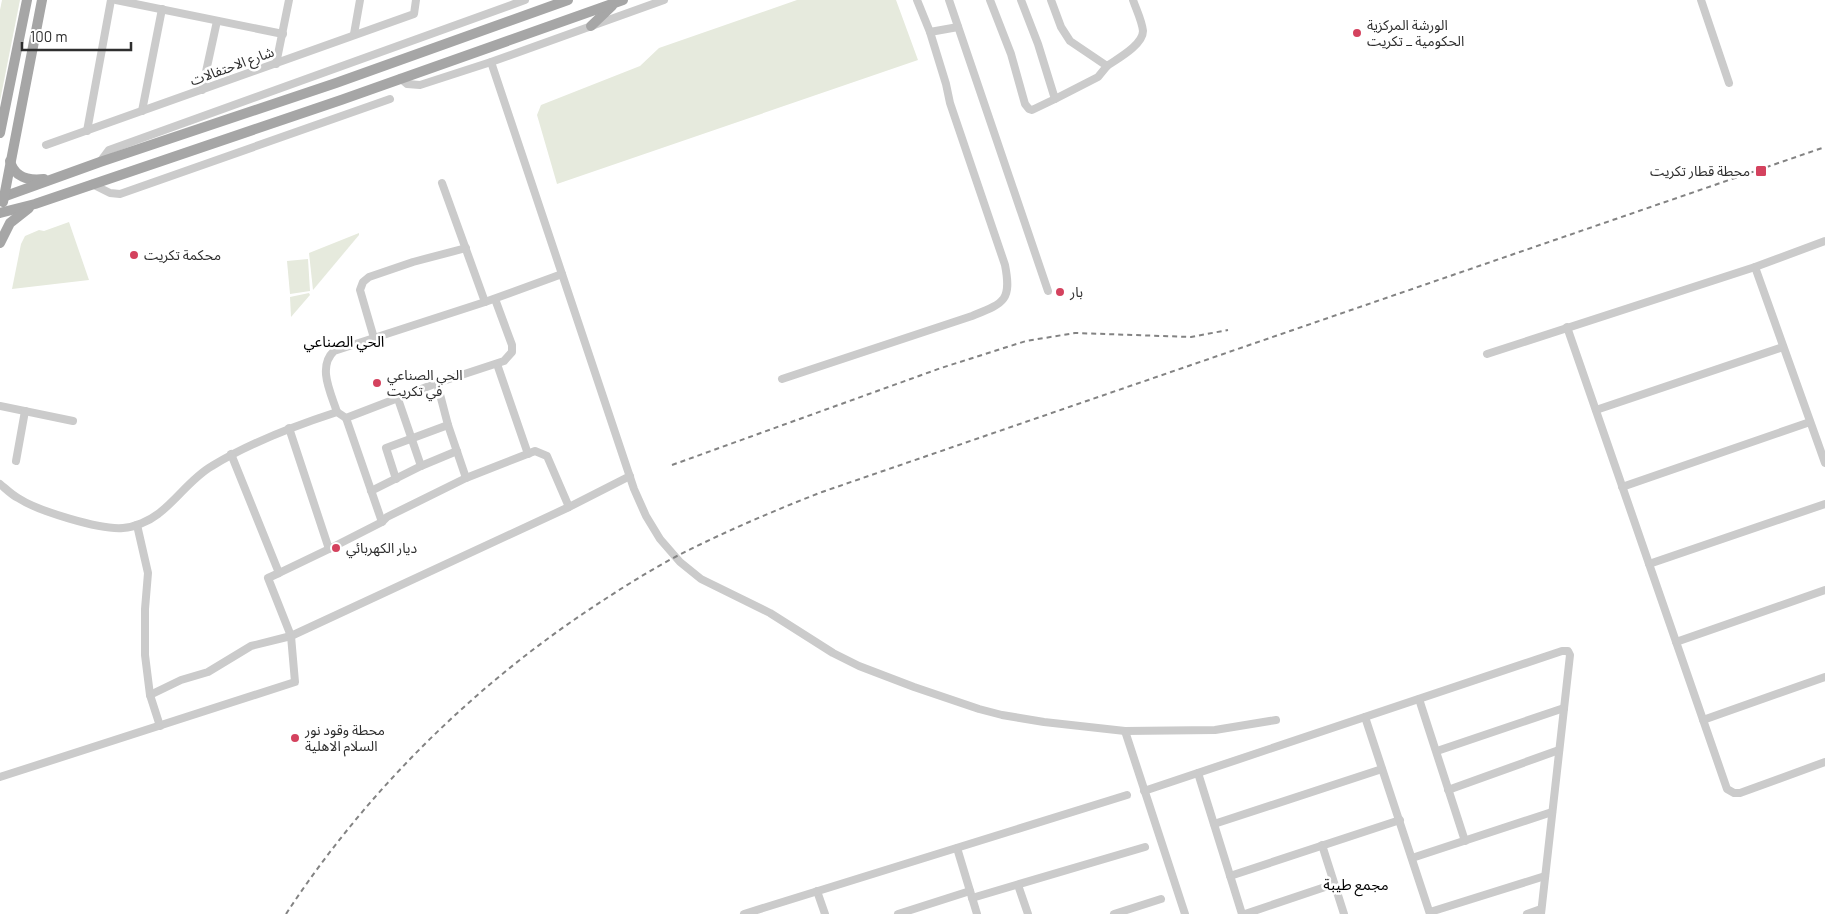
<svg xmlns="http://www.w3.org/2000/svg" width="1825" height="914" font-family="Barlow,'Noto Sans Arabic',sans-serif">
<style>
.green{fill:#e6eadd}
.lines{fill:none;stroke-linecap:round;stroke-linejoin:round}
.minor{stroke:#cbcbcb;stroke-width:8}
.major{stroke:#a6a6a6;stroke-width:10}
.rail{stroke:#838383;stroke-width:2;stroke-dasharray:5 4;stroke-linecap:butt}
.poi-dot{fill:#d4425e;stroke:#fff;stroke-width:2}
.labels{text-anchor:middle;stroke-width:5;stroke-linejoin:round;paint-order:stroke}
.poi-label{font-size:14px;fill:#2e2e2e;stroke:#fff;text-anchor:start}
.street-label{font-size:14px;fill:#2e2e2e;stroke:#fff}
.neighbourhood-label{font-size:15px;fill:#000;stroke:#fff}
</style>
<rect width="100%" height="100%" fill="#fff"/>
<g class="green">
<path d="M2,0h18l-20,101v-91z"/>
<path d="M797,0h99l22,60 -361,124 -20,-69 4,-10 99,-39 19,-18z"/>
<path d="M69,222l20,58 -77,9 9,-45 4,-8 14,-6 5,1z"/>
<path d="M359,233v2l-46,55 -4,-37z"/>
<path d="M308,259l2,32 -20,3 -3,-33z"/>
<path d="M309,293l1,2 -19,22 -1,-20z"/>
</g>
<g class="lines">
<g class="minor">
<path d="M116,0l167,34"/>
<path d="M917,0l13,32"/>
<path d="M949,0l99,291"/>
<path d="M990,0l21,54 14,50 4,5 3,1 23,-11"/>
<path d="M1021,0l17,44 17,55 43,-22 9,-11"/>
<path d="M1051,0l10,27 9,14 37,25c10,-7 36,-21 36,-35 -1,-10 -7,-22 -10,-31"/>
<path d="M1701,0l28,83"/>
<path d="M354,34l6,-34"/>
<path d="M491,62l143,427 12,27 14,23 20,23 21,17 69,34 63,40 26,13 55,21 65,22 23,6 42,7 81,9 90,-1 61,-10"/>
<path d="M276,64l13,-64"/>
<path d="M400,78l7,6 13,1 71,-23 173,-62"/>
<path d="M202,90l15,-69"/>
<path d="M142,111l20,-102"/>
<path d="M87,131l24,-131"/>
<path d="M46,145l368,-131 2,-14"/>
<path d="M100,162l9,-12 416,-150"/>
<path d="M442,183l43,119"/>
<path d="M92,184l18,9 10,1 270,-95"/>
<path d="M1755,267l70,196"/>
<path d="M1567,327l160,462 7,4h6l85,-31"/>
<path d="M374,338l-14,-48 3,-8 6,-5 44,-15 53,-14"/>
<path d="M1487,354l268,-87 70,-26"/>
<path d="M497,364l31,90"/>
<path d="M782,379l190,-63c32,-13 40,-15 33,-51l-55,-162 -4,-19 -16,-52 28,-5"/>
<path d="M437,383l11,42 18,53"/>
<path d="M398,399l23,67"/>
<path d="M0,406l73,15"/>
<path d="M1596,410l187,-63"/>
<path d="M337,412c-6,-19 -20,-45 -3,-61l151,-49 77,-28"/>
<path d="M346,418l36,104"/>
<path d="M289,428l40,121 53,-27 5,-5 79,-39 69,-27 12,5 22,51"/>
<path d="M16,461l9,-50"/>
<path d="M396,479l-10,-31 62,-23"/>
<path d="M0,484c6,5 12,11 18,14 20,13 82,32 105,30 12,-1 26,-7 35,-14 19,-14 33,-36 54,-48 39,-24 82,-40 125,-54l9,6 91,-35 67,-22 8,-9v-7l-17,-46"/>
<path d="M1622,487l188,-65"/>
<path d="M371,491l50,-25 36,-15"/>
<path d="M137,525l11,48 -3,36v46l5,40"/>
<path d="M1649,564l176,-60"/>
<path d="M279,573l50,-24"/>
<path d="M1676,642l149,-52"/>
<path d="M1419,699l46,142"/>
<path d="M1365,717l65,197"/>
<path d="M1703,720l122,-43"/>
<path d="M160,726l-10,-31 31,-15 27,-8 43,-26 40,-10 278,-129 61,-31"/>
<path d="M1125,731l60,183"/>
<path d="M1437,751l127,-43"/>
<path d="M1198,773l44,141"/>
<path d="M0,777l295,-95 -4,-46 -23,-58 11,-5 -48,-119"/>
<path d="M1448,790l111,-40"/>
<path d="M1144,791l418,-140h6l2,4 -29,259"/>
<path d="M1214,824l168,-55"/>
<path d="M1322,845l22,69"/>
<path d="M957,848l20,66"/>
<path d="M1412,858l140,-46"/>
<path d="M1230,876l170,-56"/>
<path d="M1018,885l10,29"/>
<path d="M817,891l8,23"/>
<path d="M972,898l173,-51"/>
<path d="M1430,912l115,-36"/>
<path d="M744,914l383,-119"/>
<path d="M898,914l72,-23"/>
<path d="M1114,914l47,-15"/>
<path d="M1245,914l89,-30"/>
<path d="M1527,914l14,-5"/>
</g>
<g class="major">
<path d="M591,26l21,-20"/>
<path d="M0,133l27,-133"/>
<path d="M10,161c4,16 18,20 34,18"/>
<path d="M0,198l100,-36 236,-79 232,-83"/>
<path d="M3,202l39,-202"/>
<path d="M0,213l35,-9 306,-104 282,-100"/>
<path d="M0,243l10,-20 19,-15"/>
</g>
<g class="rail">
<path d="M672,465l269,-97 85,-27 49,-8 116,4 37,-7"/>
<path d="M286,914c78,-119 180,-221 298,-301 30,-20 61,-40 93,-57 47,-24 96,-45 145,-64l1003,-345"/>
</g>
</g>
<g class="poi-dot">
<circle cx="1357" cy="33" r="5"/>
<rect x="1755" y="165" width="12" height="12" rx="2.5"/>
<circle cx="134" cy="255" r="5"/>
<circle cx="1060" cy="292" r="5"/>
<circle cx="377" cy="383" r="5"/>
<circle cx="336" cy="548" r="5"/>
<circle cx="295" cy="738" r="5"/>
</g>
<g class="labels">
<g class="poi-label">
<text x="1367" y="30">الورشة المركزية<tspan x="1367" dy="16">الحكومية _ تكريت</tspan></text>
<text x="1750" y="176" text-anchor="end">محطة قطار تكريت</text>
<text x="144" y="260">محكمة تكريت</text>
<text x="1070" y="297">بار</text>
<text x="387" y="380">الحي الصناعي<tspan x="387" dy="16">في تكريت</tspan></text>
<text x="346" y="553">ديار الكهربائي</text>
<text x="305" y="735">محطة وقود نور<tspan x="305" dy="16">السلام الاهلية</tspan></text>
</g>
<g class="street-label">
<text transform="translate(232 66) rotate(-20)" y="5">شارع الاحتفالات</text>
</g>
<g class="neighbourhood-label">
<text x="344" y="347">الحي الصناعي</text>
<text x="1356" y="890">مجمع طيبة</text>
</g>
</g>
<path d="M22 42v8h109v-8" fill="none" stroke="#2e2e2e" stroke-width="2.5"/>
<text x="30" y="42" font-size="15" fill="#2e2e2e" stroke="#ffffff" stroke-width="4" paint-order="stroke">100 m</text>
</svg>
